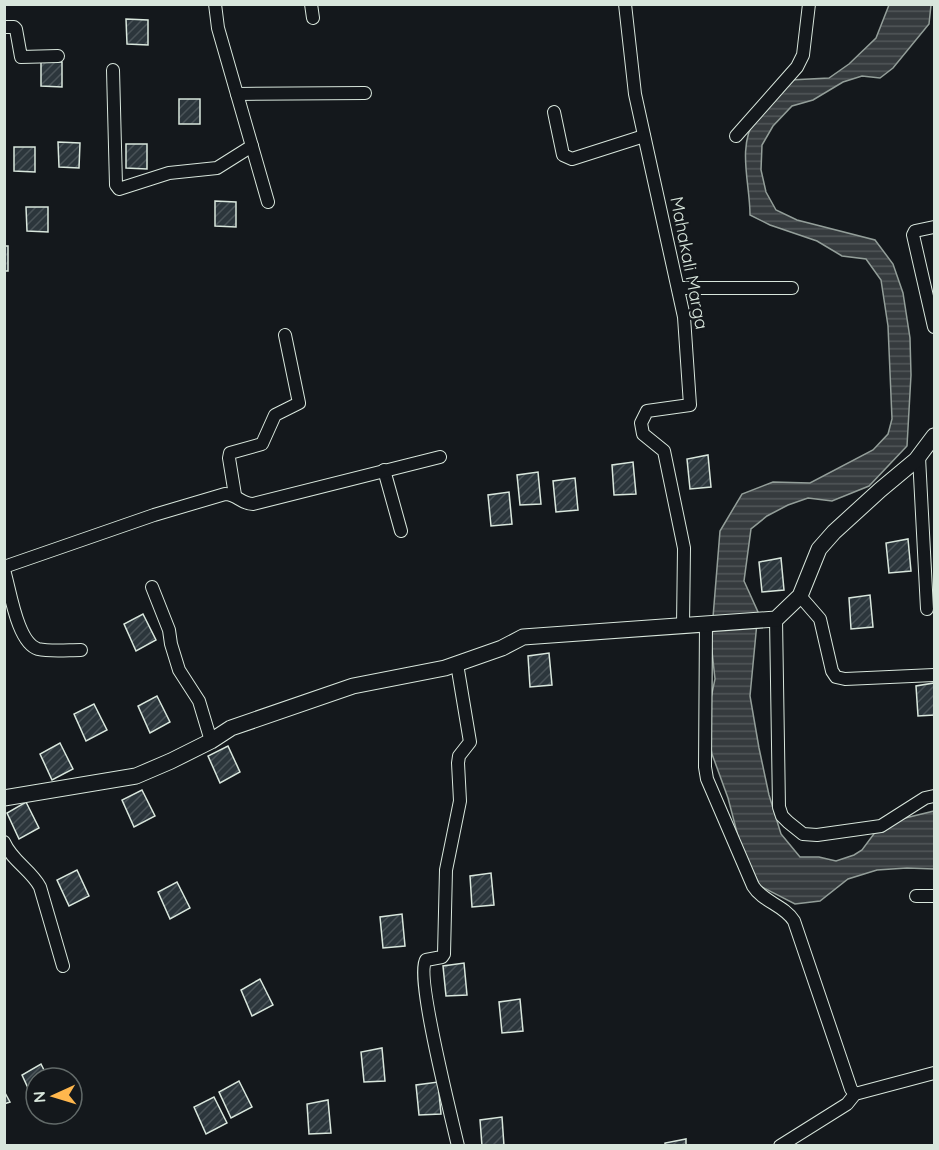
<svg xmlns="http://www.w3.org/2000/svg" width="939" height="1150" font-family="Quicksand,sans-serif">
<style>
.water{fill:url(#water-rules);stroke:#939e99;stroke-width:1.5}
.building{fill:url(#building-hatch);stroke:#d8e6dc;stroke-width:1.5}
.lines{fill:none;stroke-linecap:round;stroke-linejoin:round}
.minor-casing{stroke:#d8e6dc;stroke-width:14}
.major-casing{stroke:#d8e6dc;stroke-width:17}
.minor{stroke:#14181c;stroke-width:12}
.major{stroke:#14181c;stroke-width:15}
.labels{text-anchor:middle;stroke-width:4.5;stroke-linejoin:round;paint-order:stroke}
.street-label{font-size:18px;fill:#d8e6dc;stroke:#14181c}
</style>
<defs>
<pattern id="water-rules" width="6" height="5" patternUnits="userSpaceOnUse" patternTransform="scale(1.5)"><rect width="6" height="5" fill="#363b3e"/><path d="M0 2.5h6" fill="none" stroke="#525759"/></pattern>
<pattern id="building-hatch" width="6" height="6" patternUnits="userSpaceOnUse" patternTransform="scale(1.5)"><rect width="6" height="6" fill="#2c363c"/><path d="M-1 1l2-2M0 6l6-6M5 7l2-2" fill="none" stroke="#4a5358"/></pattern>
</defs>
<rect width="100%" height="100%" fill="#14181c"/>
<path class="water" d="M889,5h42l-2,19 -36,44 -13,10 -18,-2 -19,6 -30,18 -21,6 -19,20 -11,19 -1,25 5,22 10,18 21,10 78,20 18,24 10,29 7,45 1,37 -4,71 -38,40 -37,15 -24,-3 -20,7 -21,11 -16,13 -7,52 14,31 -8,84 9,52 10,47 12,39 19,23h19l17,4 18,-6 8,-5 14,-19 21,-11 37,-9v58l-27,-1 -30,2 -29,9 -28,22 -25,3 -35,-18 -20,-42 -12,-46 -16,-44 -6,-32 9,-43 -4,-37 9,-111 22,-37 31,-12 37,1 63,-33 15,-16 4,-15 -4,-93 -7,-46 -15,-21 -24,-3 -25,-15 -47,-16 -20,-10c0,-33 -13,-66 5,-97 6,-12 24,-27 35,-38l39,-2 20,-14 27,-26z"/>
<g class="building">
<path d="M126,19l22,1v25l-21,-1z"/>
<path d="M41,62h21v25l-21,-1z"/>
<rect x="179" y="99" width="21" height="25"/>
<path d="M58,142l22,1 -1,25 -20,-1z"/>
<path d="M126,144h21v25l-21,-1z"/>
<path d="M14,147h21v25l-21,-1z"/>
<path d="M215,201l21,1v25l-21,-1z"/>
<path d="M26,207h22v25l-21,-1z"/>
<rect x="4" y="246" width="4" height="25"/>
<path d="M708,455l3,32 -21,2 -3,-30z"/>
<path d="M633,462l3,32 -22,1 -2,-30z"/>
<path d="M538,472l3,32 -21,1 -3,-30z"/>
<path d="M575,478l3,32 -22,2 -3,-31z"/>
<path d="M509,492l3,32 -21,2 -3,-31z"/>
<path d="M908,539l3,32 -22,2 -3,-30z"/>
<path d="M781,558l3,32 -22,2 -3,-30z"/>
<path d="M870,595l3,32 -22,2 -2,-31z"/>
<path d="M143,614l13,26 -20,11 -12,-27z"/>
<path d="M549,653l3,32 -22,2 -2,-31z"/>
<path d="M934,683v32l-16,1 -2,-30z"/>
<path d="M157,696l13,26 -20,11 -12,-27z"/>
<path d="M94,704l13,26 -21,11 -12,-27z"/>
<path d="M60,743l13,26 -21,11 -12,-26z"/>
<path d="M228,746l12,26 -20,11 -12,-27z"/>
<path d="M142,790l13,26 -21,11 -12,-27z"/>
<path d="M26,802l13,26 -20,11 -12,-26z"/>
<path d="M77,870l12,26 -20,10 -12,-26z"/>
<path d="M491,873l3,32 -22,2 -2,-31z"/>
<path d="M177,882l13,26 -20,11 -12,-27z"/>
<path d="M402,914l3,32 -22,2 -3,-31z"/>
<path d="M464,963l3,32 -21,1 -3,-30z"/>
<path d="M260,979l13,26 -21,11 -11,-26z"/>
<path d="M520,999l3,32 -21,2 -3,-31z"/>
<path d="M382,1048l3,33 -21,1 -3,-30z"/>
<path d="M41,1064l7,14h-12v22l-2,1 -12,-26z"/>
<path d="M239,1081l13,26 -21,11 -12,-26z"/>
<path d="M438,1082l3,32 -22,1 -3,-30z"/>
<path d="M4,1091l6,11 -6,2z"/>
<path d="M214,1097l13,26 -21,11 -12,-27z"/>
<path d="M328,1100l3,33 -22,1 -2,-30z"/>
<path d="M502,1117l2,29h-22l-2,-26z"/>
<path d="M686,1139v7h-21v-3z"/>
</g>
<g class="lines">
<defs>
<g id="minor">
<path d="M215,4l3,24 50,174"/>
<path d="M311,4l2,14"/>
<path d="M625,4l10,90 49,223 6,88 -43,6 -6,12 2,11 21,17 20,97 -1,77"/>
<path d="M4,27h10l2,2 5,28 37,-1"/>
<path d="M113,70l3,115 3,4 50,-16 48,-5 35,-22"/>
<path d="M237,94l128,-1"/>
<path d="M554,112l9,43 9,4 72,-23"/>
<path d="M736,136l61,-69 6,-12 6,-51"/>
<path d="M934,227l-19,4 -2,4 21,92"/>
<path d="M678,288h114"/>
<path d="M919,457l8,152"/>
<path d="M384,470l17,61"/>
<path d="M235,495l-6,-37 1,-5 32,-9 13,-29 24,-12 -14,-68"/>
<path d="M4,567l150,-52 71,-21c12,0 16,10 28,10l187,-47"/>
<path d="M4,570c6,19 13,73 34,79 13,3 30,1 43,1"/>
<path d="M152,587l17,43 2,14 8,26 20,31 12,40"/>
<path d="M800,596l20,23 12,52 4,6 9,2 89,-4"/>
<path d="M776,619l3,188 3,9 6,6 15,12 14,1 64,-9 44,-28 9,-2"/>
<path d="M706,623l-1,144 2,12 46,107c10,16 31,19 41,35l57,168 4,5"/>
<path d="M457,664l13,78 -11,14 -1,7 2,38 -14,69 -2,84 -2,3 -16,3c-11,15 26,159 32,186"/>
<path d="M4,842c8,19 27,28 36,45l23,79"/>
<path d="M916,896h18"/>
<path d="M780,1146l67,-42 8,-10 79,-21"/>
</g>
<path id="major" d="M4,798l132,-22 35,-15 40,-20 20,-13 122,-42 92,-18 57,-20 21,-11 253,-18 24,-23 19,-47 15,-17 46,-42 36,-30 18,-24"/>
</defs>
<use href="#minor" class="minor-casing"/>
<use href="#major" class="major-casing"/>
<use href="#minor" class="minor"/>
<use href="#major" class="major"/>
</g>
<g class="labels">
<g class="street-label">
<text transform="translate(689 263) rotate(79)" y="6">Mahakali Marga</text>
</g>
</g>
<rect width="939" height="1150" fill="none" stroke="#d8e6dc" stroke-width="12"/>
<g transform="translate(54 1096) rotate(266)"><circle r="28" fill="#14181c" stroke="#626a69" stroke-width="1.5"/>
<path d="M0-4.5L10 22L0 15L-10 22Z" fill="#ffb74d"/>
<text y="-9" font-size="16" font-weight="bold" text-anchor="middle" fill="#d8e6dc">N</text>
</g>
</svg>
